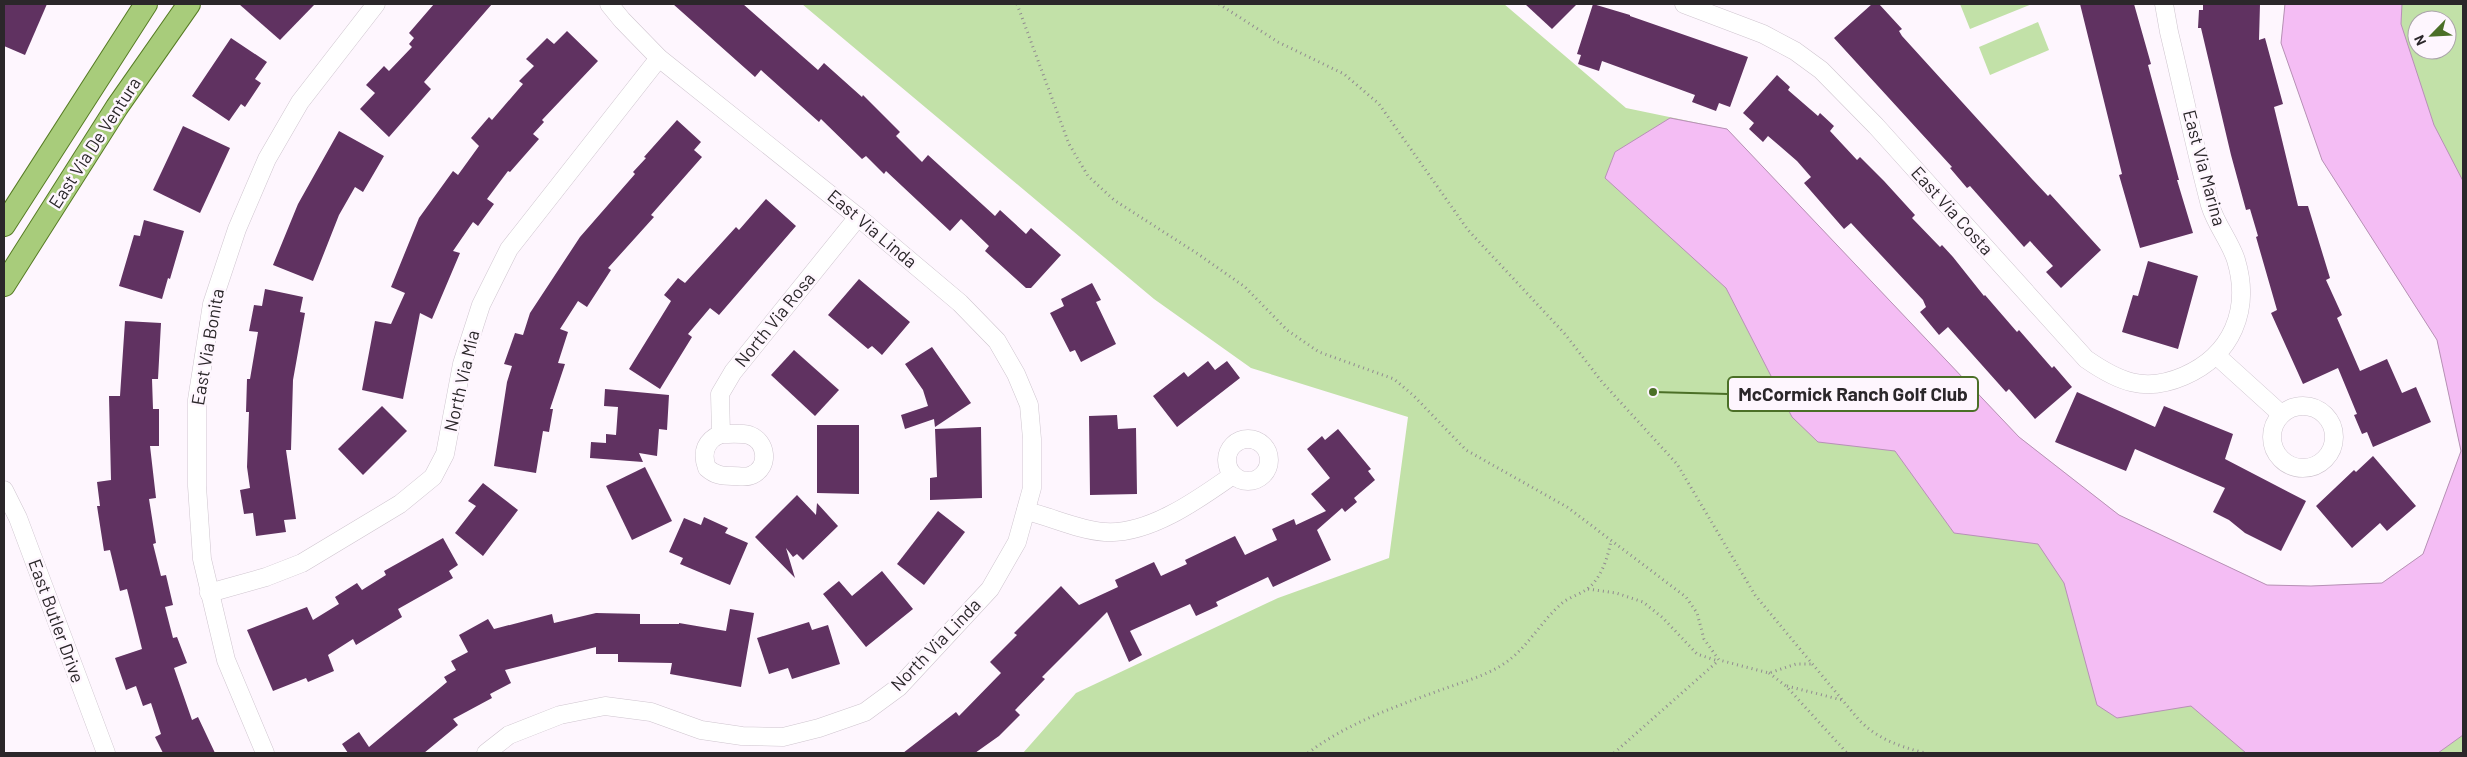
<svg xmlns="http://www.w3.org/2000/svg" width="2467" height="757" font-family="Barlow,sans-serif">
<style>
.green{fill:#c2e1a8;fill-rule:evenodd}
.water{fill:#f4bdf4;stroke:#b890b7}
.building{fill:#603261}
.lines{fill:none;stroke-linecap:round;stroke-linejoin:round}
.minor-casing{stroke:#cfc5cf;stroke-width:19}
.major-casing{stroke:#577c25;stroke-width:24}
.path{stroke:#918b90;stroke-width:3;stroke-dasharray:1 4;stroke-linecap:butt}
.minor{stroke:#fff;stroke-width:18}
.major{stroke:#a8cc7b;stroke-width:22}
.labels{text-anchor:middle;stroke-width:5;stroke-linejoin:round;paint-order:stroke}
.street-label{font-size:18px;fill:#2b272a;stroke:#fef6fe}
.leader{fill:none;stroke:#4b6f27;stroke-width:2}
.callout-dot{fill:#4b6f27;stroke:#fef6fe;stroke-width:2}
.callout{fill:#fef6fe;stroke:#4b6f27;stroke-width:2}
.callout-label{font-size:19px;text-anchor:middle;font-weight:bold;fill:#2b272a}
</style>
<rect width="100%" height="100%" fill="#fef6fe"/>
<g class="green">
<path d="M802,4h702l122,104 101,21 292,308 100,78 148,70 44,1 71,-3 41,-29 38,-103 -24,-111 -115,-180 -41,-117 4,-39h178v749h-1440l53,-60 202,-95 111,-40 19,-141 -157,-49 -97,-69zM2417,20h30v30h-30z"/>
<path d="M1960,4h72l-62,25z"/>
<path d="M2038,22l11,28 -59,25 -11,-28z"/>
</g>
<path class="water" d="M2285,4h117l-1,20 33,101 29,56v554l-25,18h-192l-55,-47 -74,12 -20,-13 -33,-122 -26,-39 -84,-11 -59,-82 -77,-9 -26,-25 -66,-129 -121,-110 10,-26 55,-34 57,11 292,308 100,78 148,70 44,1 71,-3 41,-29 38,-103 -24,-111 -115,-180 -41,-117z"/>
<g class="building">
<path d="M4,4h43l-22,51 -21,-9z"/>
<path d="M239,4h76l-35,36z"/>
<path d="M434,4h58l-68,78 7,7 -42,48 -29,-28 15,-16 -9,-8 18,-19 5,5 23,-24 -3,-3 5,-6 -5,-5z"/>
<path d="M673,4h70l75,66 6,-7 38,34 1,-2 37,37 -4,4 26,26 6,-7 67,61 5,-6 26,24 5,-6 30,27 -30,33h-5l-41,-37 4,-5 -28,-27 -11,12 -64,-60 -2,3 -18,-18 -4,3 -41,-40 -2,3 -58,-52 -6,7z"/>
<path d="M1525,4h52l-25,25z"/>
<path d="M1593,4l37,11v1l118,41 -18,50 -11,-4 -3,8 -24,-9 3,-7 -93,-34 -3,10 -21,-7 3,-9 -4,-1z"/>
<path d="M1872,4h7l23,25 -3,2 3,5 130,143 16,17 2,-2 51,56 -40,38 -15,-16 7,-6 -23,-25 -6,6 -54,-61 -3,2 -17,-20 2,-1 -118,-129z"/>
<path d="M2080,4h54l17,60 -3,1 31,115h-2l16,53 -53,15 -21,-73 3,-1z"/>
<path d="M2203,4h57l-1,36 6,-2 18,66 -9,3 24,99h10l22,72 -4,2 16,35 -5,3 23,53 27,-12 15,34 14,-6 15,35 -58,25 -6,-15 -5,2 -8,-19 3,-1 -19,-46 -35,16 -32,-71 6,-3 -21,-73 2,-1 -8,-27 -4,1 -15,-55 -30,-127h-3l1,-18h4z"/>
<path d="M567,31l31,30 -56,59 2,2 -11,12 6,5 -29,33 -2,-1 -21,28 7,5 -16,22 -5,-4 -20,29 7,2 -28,66 -12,-6 -17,86 -41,-9 13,-69 16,3 14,-31 -14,-6 28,-69 34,-47 5,4 21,-29 -8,-8 18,-21 3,3 31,-36 -4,-3 15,-15 -8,-7 21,-21 7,6z"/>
<path d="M231,38l36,24 -12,17 6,4 -16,24 -4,-3 -12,17 -37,-25z"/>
<path d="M1777,75l13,12 -2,3 30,26 2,-3 14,13 -4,5 27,29 3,-3 24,24 31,34 -3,3 28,29 2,-2 11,12 31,39 1,-1 32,37 2,-2 33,38 2,-2 18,21 -37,32 -26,-30 -3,3 -58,-65 -9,8 -19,-23 6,-5 -3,-7 -72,-77 -7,6 -40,-46 7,-6 -14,-16 -29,-25 -5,6 -14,-13 5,-6 -11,-10z"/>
<path d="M677,120l24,22 -7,8 8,7 -51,58 3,2 -46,51 3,2 -24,37 -9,-6 -18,28 8,3 -10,31 7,1 -15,45h3l-4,23 -6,-1 -7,42 -42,-7 13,-84 5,-16 -8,-2 11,-31 8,2 7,-22 50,-76 55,-63 -2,-2 13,-14 -2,-1z"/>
<path d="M183,126l47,22 -30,65 -47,-23z"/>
<path d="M339,131l45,25 -21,36 -8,-5 -16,28 -26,66 -40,-16 25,-61z"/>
<path d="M766,199l30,27 -77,89 -9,-7 -22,26 4,3 -32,52 -31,-20 42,-68 -7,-6 14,-17 7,5 51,-56 3,3z"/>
<path d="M144,220l40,11 -14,48 -2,-1 -6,21 -43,-13 15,-51 6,1z"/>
<path d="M2148,261l50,15 -20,73 -56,-17 11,-37 5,1z"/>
<path d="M859,279l51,43 -28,33 -10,-9 -4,3 -40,-34z"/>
<path d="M1092,283l9,17 -5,2 20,42 -35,18 -6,-12 -5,2 -20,-39 14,-7 -3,-7z"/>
<path d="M265,289l38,8 -3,15 5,1 -12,67 -2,70h-5l10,69 -12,1 2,12 -30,4 -3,-23 -9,1 -4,-24 10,-2 -3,-21 2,-55h-3l1,-33h3l8,-47 -9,-1 5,-26 8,1z"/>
<path d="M125,321l36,2 -3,56h-6l1,30h6v37h-9l6,52 -7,1 7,44 -3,1 8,32 5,-1 7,30 -8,2 8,31 4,-1 10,26 -13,5 18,52 6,-3 17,36h-52l-8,-16 6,-3 -10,-31 -8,3 -7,-20 -10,4 -11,-32 27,-9 -15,-60 -7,2 -10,-41 -6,1 -7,-45h3l-3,-24 14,-2 -2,-84h11z"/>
<path d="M932,347l39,56 -36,24 -1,-8 -29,10 -4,-14 27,-9 -5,-16 -18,-26z"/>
<path d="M794,350l45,40 -24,26 -44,-41z"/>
<path d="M1208,361l7,9 12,-9 13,17 -63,49 -24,-31 31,-24 4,5z"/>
<path d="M605,389l64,6 -2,35 -8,-1 -2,27 -18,-3 4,9 -53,-4 1,-16 15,1v-9l10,1 2,-28 -14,-1z"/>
<path d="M2077,392l78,35 9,-21 69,28 -8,25 81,42 -25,50 -36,-18 -16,-13 -16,-8 12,-24 -90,-39 -9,22 -71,-29z"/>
<path d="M382,406l25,25 -44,44 -25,-26z"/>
<path d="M1117,415l1,14 18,-1 1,66 -47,1 -1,-79z"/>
<path d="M817,425h42v69l-42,-1z"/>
<path d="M981,427l1,71 -52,2v-22l7,-1 -2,-48z"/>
<path d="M1338,429l33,40 -3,2 7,9 -21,18 3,4 -12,10 -3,-4 -25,22 14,30 -58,27 -5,-10 -52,25 2,4 -22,10 -6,-12 -60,27 12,24 -13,7 -22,-50 -65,65 3,2 -30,31 5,5 -21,21 -24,17h-72l53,-41 3,4 42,-43 -11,-11 27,-27 -3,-2 47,-47 18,19 39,-18 -3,-7 39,-18 7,14 26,-12 -2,-4 50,-24 10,19 32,-15 -5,-11 22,-10 2,6 30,-14 -15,-17 19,-16 -23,-29 15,-13 3,4z"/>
<path d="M2373,456l43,50 -29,25 -7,-8 -28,25 -36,-42 38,-36 2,2z"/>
<path d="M645,467l27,54 -40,19 -26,-54z"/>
<path d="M483,483l35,27 -35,46 -28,-23 21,-27 -8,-5z"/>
<path d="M797,495l19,20 1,-12 21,23 -35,34 -6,-6 -4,3 -7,-9 9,30 -40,-41z"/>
<path d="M938,511l27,21 -41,53 -27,-21z"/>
<path d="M704,517l24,11 -3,5 23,10 -18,42 -50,-21 3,-6 -14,-6 15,-34 17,7z"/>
<path d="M443,538l15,27 -9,6 4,7 -55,31 4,8 -46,28 -3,-6 -25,16 6,16 -26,11 -2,-4 -33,13 -26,-61 60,-23 6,13 26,-16 -4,-7 22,-14 5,7 24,-15 -2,-4z"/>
<path d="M882,571l31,38 -47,38 -43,-53 16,-13 13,15z"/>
<path d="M730,609l24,4 -13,74 -71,-13 2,-11 -54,-1v-8h-22v-7l-91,23 6,13 -21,11 2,4 -39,21 5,6 -34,28h-76l-6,-9 17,-12 10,15 78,-65 -3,-5 12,-7 -5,-9 17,-9 -9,-17 29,-16 6,10 58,-15 2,9 42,-10 44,1v10h39v-1l47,8z"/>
<path d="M809,622l3,8 16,-5 12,39 -48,15 -4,-11 -19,6 -12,-36z"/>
</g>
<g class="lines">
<defs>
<g id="minor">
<path d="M1684,4l79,30 32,17 26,19 55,56 210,233c33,23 59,34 98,17 48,-21 67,-66 52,-116 -6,-19 -20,-35 -26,-55 -15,-57 -27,-115 -41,-173l-5,-28"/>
<path d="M2217,356l64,58"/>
<circle cx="2303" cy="437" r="31"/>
<path d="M721,434l-1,-40 13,-22 125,-155"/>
<path d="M721,434c9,0 20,-1 28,1 18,6 21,32 3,40 -6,3 -13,1 -20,1 -10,0 -17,-1 -25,-8 -6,-16 -1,-28 14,-34z"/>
<circle cx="1248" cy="460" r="21"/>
<path d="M4,490l14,28 88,235"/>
<path d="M1026,511c26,6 52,19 79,21 44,3 94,-33 128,-57"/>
<path d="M209,593l57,-16 36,-14 98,-59 33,-27 12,-23 17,-90 19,-59 28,-56 150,-191"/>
<path d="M265,753l-39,-93 -24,-101 -5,-73v-86l15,-96 25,-75 30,-70 33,-57 76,-98"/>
<path d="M486,753l23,-18 51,-20 45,-9 46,6 50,18 41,6 41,1 36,-9 46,-16 34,-25 91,-98 27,-47 15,-54v-49l-3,-34 -13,-31 -19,-33 -37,-38 -102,-86 -199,-159 -37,-38 -13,-16"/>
</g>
<g id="major">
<path d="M4,225l142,-221"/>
<path d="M4,285l113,-178 72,-103"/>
</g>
</defs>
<use href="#minor" class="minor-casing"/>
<use href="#major" class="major-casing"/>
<g class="path">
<path d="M1017,4l52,140 19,32 26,24 84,54 47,33 42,43 32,22 75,27 20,17 52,54 101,57 119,90 11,16 7,26 15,21 50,13 27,-9h16"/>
<path d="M1219,4l59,38 66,32 35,30 89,126 97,104 37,48 75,82 78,131 104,125c19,19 39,26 66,33"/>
<path d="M1588,589l28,4 27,9 20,16 34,36 21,7"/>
<path d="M1769,673l17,13 61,67"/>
<path d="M1787,686l55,14"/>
<path d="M1308,753c38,-29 86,-46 130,-62 21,-8 45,-14 64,-26 24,-15 37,-41 58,-60 7,-7 18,-10 26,-15 15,-11 22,-32 25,-50"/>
<path d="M1614,753l104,-92"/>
</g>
<use href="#minor" class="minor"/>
<use href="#major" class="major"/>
</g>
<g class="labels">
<g class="street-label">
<text transform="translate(95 143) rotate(-57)" y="6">East Via De Ventura</text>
<text transform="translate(2204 168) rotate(75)" y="6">East Via Marina</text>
<text transform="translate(1952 211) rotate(48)" y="6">East Via Costa</text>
<text transform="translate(872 229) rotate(40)" y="6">East Via Linda</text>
<text transform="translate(775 320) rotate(-51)" y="6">North Via Rosa</text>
<text transform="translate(208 347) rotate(-80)" y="6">East Via Bonita</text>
<text transform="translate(462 381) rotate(-77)" y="6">North Via Mia</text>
<text transform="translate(56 621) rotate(70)" y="6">East Butler Drive</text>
<text transform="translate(936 645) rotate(-46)" y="6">North Via Linda</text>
</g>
</g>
<path class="leader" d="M1653 392L1728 394"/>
<circle class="callout-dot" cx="1653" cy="392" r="5"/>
<rect class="callout" x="1728" y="377" width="250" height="34" rx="5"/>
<g class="callout-label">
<text x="1853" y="401">McCormick Ranch Golf Club</text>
</g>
<rect width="2467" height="757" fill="none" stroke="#2b272a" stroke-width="10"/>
<g transform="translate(2432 35) rotate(246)"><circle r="24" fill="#fef6fe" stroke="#aaa3a9"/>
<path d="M0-4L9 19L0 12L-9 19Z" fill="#4b6f27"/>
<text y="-8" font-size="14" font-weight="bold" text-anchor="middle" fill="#2b272a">N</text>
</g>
</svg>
